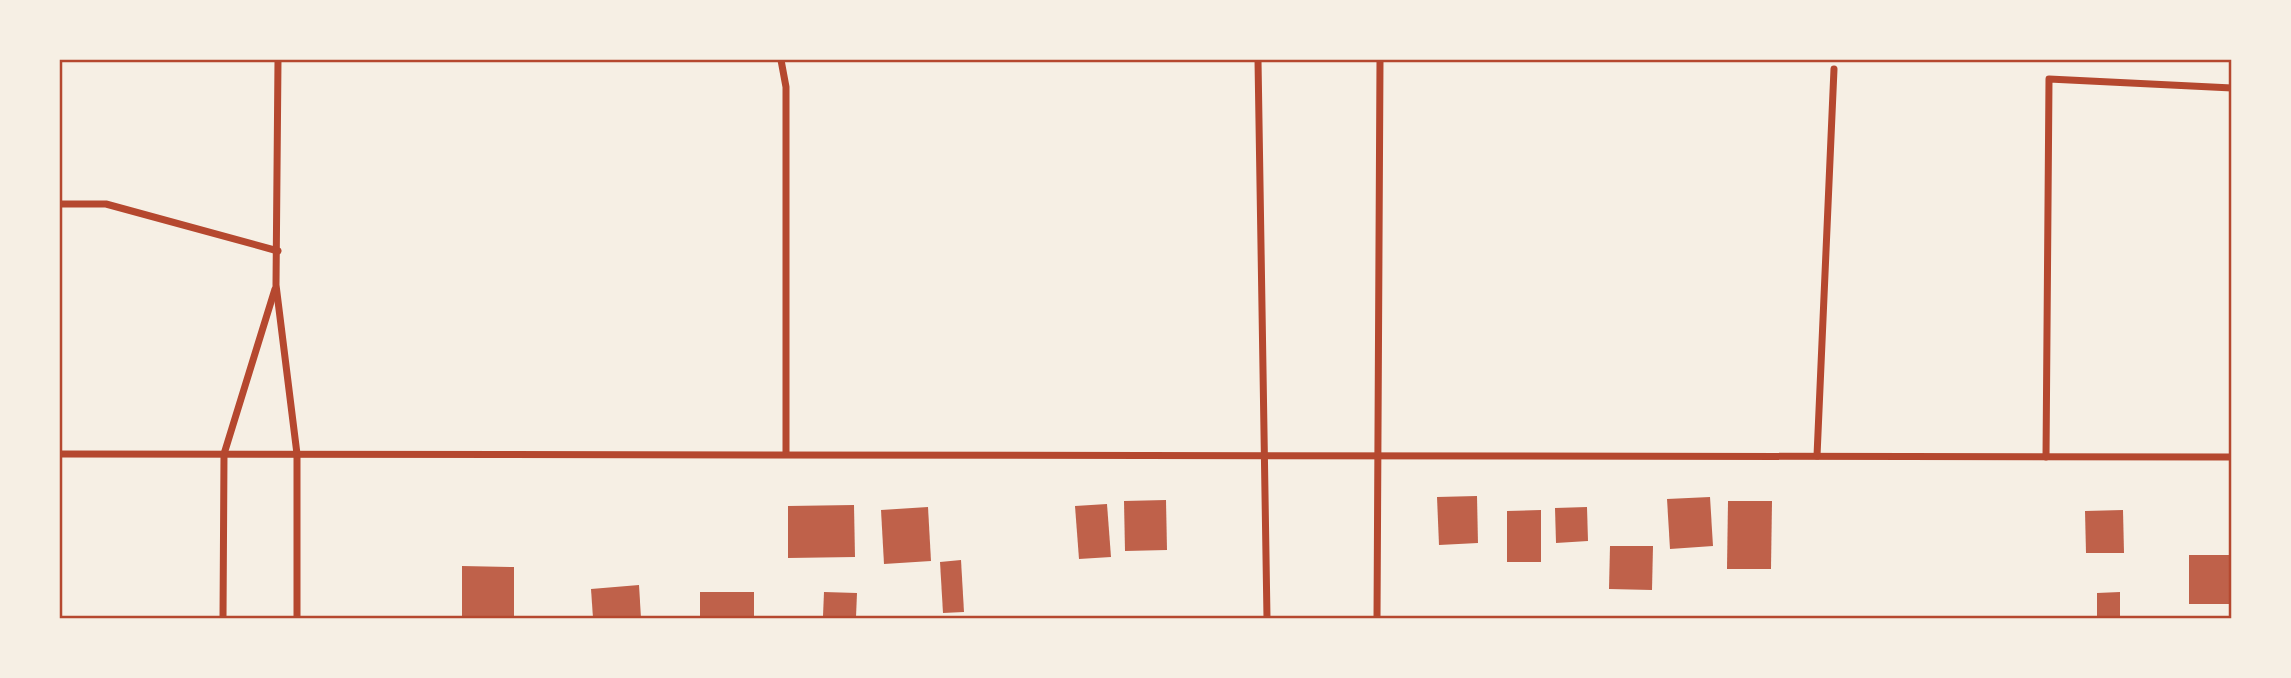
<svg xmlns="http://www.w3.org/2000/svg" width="2291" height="678" font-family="Arial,sans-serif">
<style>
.building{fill:#bf614a}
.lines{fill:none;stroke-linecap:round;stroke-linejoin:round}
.minor{stroke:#b5482f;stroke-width:7}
.neatline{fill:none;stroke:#b5482f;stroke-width:2.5}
</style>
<rect width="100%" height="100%" fill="#f6efe4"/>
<g class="building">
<path d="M1477,496l1,47 -39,2 -2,-48z"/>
<path d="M1710,497l3,49 -43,3 -3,-50z"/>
<path d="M1166,500l1,50 -42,1 -1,-50z"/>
<path d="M1728,501h44l-1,68h-44z"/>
<path d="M1107,504l4,53 -32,2 -4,-53z"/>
<path d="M854,505l1,52 -67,1v-52z"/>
<path d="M928,507l3,54 -47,3 -3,-54z"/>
<path d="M1587,507l1,34 -32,2 -1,-35z"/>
<path d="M1541,510v52h-34v-51z"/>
<path d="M2123,510l1,43h-38l-1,-42z"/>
<path d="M1610,546h43l-1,44 -43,-1z"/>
<rect x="2189" y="555" width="43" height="49"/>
<path d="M961,560l3,52 -21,1 -3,-51z"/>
<path d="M462,566l52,1v51h-52z"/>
<path d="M639,585l2,33h-48l-2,-29z"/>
<rect x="700" y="592" width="54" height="26"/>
<path d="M824,592l33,1 -1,24 -33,-1z"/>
<path d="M2120,592v26h-23v-25z"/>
</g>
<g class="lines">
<g class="minor">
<path d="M278,60l-2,225 21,169v164"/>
<path d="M781,60l5,27v367"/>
<path d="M1258,60l9,558"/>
<path d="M60,204h46l172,47"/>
<path d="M60,454l2172,3"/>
<path d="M1817,456l17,-387"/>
<path d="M2046,457l3,-378 183,9"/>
<path d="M223,618l1,-164 51,-165"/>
<path d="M1377,618l3,-558"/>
</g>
</g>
<rect width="2291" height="678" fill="none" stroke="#f6efe4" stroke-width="122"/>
<rect x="61" y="61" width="2169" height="556" class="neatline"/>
</svg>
